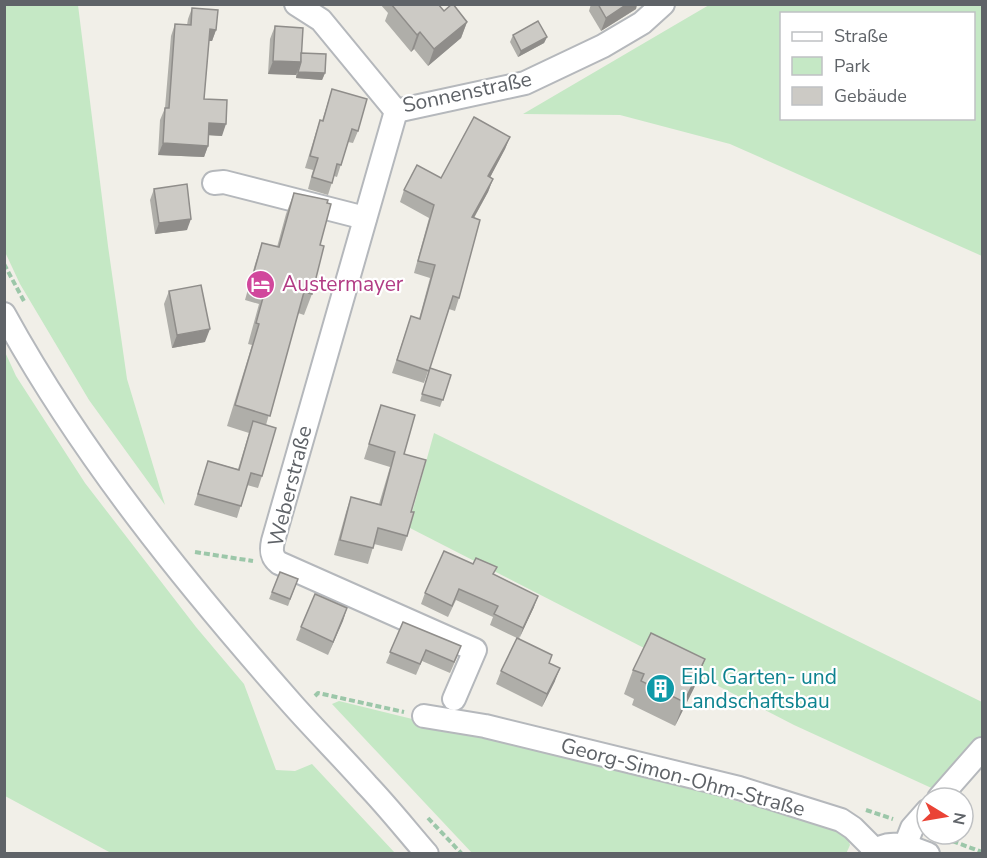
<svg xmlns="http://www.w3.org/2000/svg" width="987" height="858" font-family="'Nunito Sans',sans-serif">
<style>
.green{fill:#c5e8c5;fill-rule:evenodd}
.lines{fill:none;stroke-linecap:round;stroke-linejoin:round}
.minor-casing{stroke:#b5b8bc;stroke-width:26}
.path{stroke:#9cc7a9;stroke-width:4;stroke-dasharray:6 3;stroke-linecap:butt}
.minor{stroke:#fff;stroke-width:22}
.wall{fill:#afaea9}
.shaded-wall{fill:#8f8d8a}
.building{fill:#cccac5;stroke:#8f8d8a;stroke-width:1.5}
.labels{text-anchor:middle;stroke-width:4.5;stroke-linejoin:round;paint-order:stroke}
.street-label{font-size:21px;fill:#5f6368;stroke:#fff}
.hotel-label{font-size:21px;fill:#b23c85;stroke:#fff;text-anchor:start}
.culture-label{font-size:21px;fill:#0d838f;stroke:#fff;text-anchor:start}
</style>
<rect width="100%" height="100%" fill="#f1efe8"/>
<g class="green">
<path d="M5,4l73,1 30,241 19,133 38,126 -76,-105 -69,-116 -15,-32z"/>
<path d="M709,5h273v251l-252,-112 -110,-29 -97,-1zM782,14h192v104h-192z"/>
<path d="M5,352l11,24 69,107 111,144 48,57 32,86 19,1 17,-7 83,89h-284l-106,-57z"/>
<path d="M434,433l548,269v37l-44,52 -144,-66 -386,-198z"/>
<path d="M339,701l314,77 119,33 65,19 10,6 3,9 -4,9 -374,-1 -140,-149z"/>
</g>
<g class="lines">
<defs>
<g id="minor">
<path d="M296,4l25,16 75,91 129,-28 78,-37 39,-23 21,-19"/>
<path d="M396,111l-123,430c-2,9 -2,16 6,22l196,87 -21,49"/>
<path d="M214,183l10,-1 141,36"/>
<path d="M4,314c78,142 182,270 289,391 24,27 50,53 74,80 21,22 40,46 60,69"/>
<path d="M424,716l61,10 254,62 102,32 12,8 22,22"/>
<path d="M939,798l43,-49"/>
<path d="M905,846l7,-18 15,-17"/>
<path d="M872,854c16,-17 37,-7 56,0"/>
</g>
</defs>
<use href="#minor" class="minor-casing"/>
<g class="path">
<path d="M4,264l21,39"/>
<path d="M195,552l58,9"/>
<path d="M315,696l3,-3 86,19"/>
<path d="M866,810l27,9"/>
<path d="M428,818l34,36"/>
<path d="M944,838l38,14"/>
</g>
<use href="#minor" class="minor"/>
</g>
<g class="wall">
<path d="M380,4h58l6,7 23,11 -6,16 -33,28 -14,-17 -3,3 -26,-31 3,-8z"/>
<path d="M591,4h46l-1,5 -35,22 -12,-20z"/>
<path d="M192,8l24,22 -4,11h-3l-5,58 18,37 -13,-1 -1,11 -4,11 -46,-2 2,-35 5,-12 6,-72 4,-12 12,1 1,-6z"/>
<path d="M275,26l26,27 24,20 -3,7 -26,-2v-3l-28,-1 2,-35z"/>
<path d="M513,35l34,2 -3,6 -26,14 -8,-15z"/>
<path d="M332,89l26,42 -5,12 -5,-1 -11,35 -3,-1 -6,19 -20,-6 5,-19 -8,-2 11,-36 4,-12 2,1z"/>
<path d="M510,137l-5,12 -15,28 3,2 -5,13 -14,26 -15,80 -4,13 -6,-2 -25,74 -32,-10 19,-57 8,3 11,-41 -16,-5 15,-55 -29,-16 4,-12 37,-12z"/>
<path d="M154,189l33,41 -32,4 -5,-34z"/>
<path d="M294,193l26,52 -8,49 -8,21 -6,-2 -32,112 -4,51 -4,12 -11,-3 -10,33 -43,-13 14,-44 30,8 11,-36 -22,-7 25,-81 -4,-1 11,-40 -14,-4 10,-36 7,-21 15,4 9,-33z"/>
<path d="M169,291l36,51 -33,6 -8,-44z"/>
<path d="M430,368l21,7 -11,32 -20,-6z"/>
<path d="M381,405l23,49 7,58 -4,24 -5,15 -28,-7 -6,20 -34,-9 12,-43 5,-15 28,7 11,-37 -26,-8z"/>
<path d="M280,572l18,7 -10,27 -19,-7z"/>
<path d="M494,574l40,33 -15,31 30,25 6,18 -13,26 -46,-23 5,-13 16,-33 -27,-13 3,-8 -37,-17 -8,17 -27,-13 4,-11z"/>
<path d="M347,608l-19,47 -32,-15 5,-13z"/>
<path d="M403,622l54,35 -7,16 -28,-12 -6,14 -30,-12z"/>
<path d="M633,670l63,14 -21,42 -43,-21 2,-6 -10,-5z"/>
</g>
<g class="shaded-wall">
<path d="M627,4h10l-1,5 -35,22 5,-13z"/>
<path d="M467,22l-6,16 -33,28 6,-17z"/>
<path d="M210,29l6,1 -4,11h-6z"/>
<path d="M420,32l-6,17 -3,3 6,-17z"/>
<path d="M547,37l-3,6 -26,14 3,-6z"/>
<path d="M273,61l28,1 -5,13 -28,-1z"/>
<path d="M298,72l27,1 -3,7 -26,-2z"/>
<path d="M209,123l17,1 -4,12 -17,-1z"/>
<path d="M510,137l-5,12 -21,40 4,-13z"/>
<path d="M163,143l45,3 -4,11 -46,-2z"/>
<path d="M493,179l-5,13 -21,38 5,-13z"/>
<path d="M191,219l-4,11 -32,4 4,-11z"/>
<path d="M210,329l-5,13 -33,6 5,-13z"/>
<path d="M538,596l-4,11 -15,32 4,-11z"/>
<path d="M347,608l-4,13 -15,34 5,-13z"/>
<path d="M705,659l-9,25 -21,42 9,-24z"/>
<path d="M560,668l-5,13 -13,26 5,-13z"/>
</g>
<g class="building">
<path d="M391,4h47l6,7 8,-7h1l14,18 -33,27 -14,-17 -3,3z"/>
<path d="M598,4h29l-21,14z"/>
<path d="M192,8l26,2 -2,20 -6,-1 -6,70 23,1 -1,24 -17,-1 -1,23 -45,-3 2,-35h4l6,-84 16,1z"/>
<path d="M538,21l9,16 -26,14 -8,-16z"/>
<path d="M275,26l28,2 -2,34 -28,-1z"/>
<path d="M301,53l25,1 -1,19 -27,-1 3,-10z"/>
<path d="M332,89l35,10 -9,32 -6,-2 -11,36 -4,-1 -5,19 -20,-6 6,-19 -8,-2 10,-36 3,1z"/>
<path d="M474,117l36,20 -22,39 5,3 -21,38 8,3 -21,78 -6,-2 -24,75 -32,-11 14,-44 9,3 15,-54 -17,-4 16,-56 -30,-15 13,-25 24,13z"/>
<path d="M187,184l4,35 -32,4 -5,-34z"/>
<path d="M294,193l34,7 -1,3 4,1 -11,41 4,1 -12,48 -8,-2 -34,124 -35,-11 24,-81 -3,-1 11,-40 -15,-4 10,-36 17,4z"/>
<path d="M201,285l9,44 -33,6 -8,-44z"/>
<path d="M430,368l21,7 -8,25 -21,-6z"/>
<path d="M381,405l34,10 -11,39 22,6 -15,52h3l-7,24 -29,-8 -5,20 -33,-8 11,-43 30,8 14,-53 -26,-8z"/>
<path d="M253,421l23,7 -14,48 -11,-3 -10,33 -43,-12 10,-33 31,9z"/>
<path d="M444,551l29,13 3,-6 21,9 -4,7 45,22 -15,32 -29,-14 4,-8 -39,-17 -7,17 -27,-13z"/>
<path d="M280,572l18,7 -8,20 -18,-7z"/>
<path d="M315,594l32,14 -14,34 -32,-15z"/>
<path d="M403,622l58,24 -7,16 -28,-12 -6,14 -30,-12z"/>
<path d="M651,633l54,26 -21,43 -43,-21 3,-7 -11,-4z"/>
<path d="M517,638l35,17 -3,8 11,5 -13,26 -46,-23z"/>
</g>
<defs>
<symbol id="hotel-disc" viewBox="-11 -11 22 22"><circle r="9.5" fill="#d1479c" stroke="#fff"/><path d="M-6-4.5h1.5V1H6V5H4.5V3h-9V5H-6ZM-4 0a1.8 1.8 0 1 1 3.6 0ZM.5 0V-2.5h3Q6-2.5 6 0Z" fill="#fff"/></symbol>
<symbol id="building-disc" viewBox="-11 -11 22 22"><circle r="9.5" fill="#0f9aa8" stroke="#fff"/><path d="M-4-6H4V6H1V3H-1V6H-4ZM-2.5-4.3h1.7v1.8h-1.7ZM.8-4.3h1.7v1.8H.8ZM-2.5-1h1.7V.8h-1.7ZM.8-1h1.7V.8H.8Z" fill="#fff"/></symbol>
</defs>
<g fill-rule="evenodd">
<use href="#hotel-disc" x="244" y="268" width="33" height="33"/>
<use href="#building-disc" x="644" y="672" width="33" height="33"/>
</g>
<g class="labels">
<g class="street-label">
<text transform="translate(467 92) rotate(-12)" y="7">Sonnenstraße</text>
<text transform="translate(290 486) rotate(-76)" y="7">Weberstraße</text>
<text transform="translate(683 777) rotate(15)" y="7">Georg-Simon-Ohm-Straße</text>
</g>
<g class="hotel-label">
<text x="282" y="291">Austermayer</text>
</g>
<g class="culture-label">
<text x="681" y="684">Eibl Garten- und<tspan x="681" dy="24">Landschaftsbau</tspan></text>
</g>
</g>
<rect width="987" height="858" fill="none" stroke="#5f6368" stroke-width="12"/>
<rect x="780" y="12" width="195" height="108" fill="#ffffff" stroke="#bfc1c3" stroke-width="1.5"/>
<rect x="792" y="32" width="30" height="9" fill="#ffffff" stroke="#bfc1c3" stroke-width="1.5"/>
<text x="834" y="42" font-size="18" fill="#5f6368">Straße</text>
<rect x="792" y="57" width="30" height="18" fill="#c5e8c5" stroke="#bfc1c3" stroke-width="1.5"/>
<text x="834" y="72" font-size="18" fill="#5f6368">Park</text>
<rect x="792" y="87" width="30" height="18" fill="#cccac5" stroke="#bfc1c3" stroke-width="1.5"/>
<text x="834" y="102" font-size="18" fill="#5f6368">Gebäude</text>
<g transform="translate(945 816) rotate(101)"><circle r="28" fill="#ffffff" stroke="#bfc1c3" stroke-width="1.5"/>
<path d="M0-4.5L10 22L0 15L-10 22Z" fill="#ea4335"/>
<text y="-9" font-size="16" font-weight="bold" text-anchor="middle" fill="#5f6368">N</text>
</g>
</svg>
